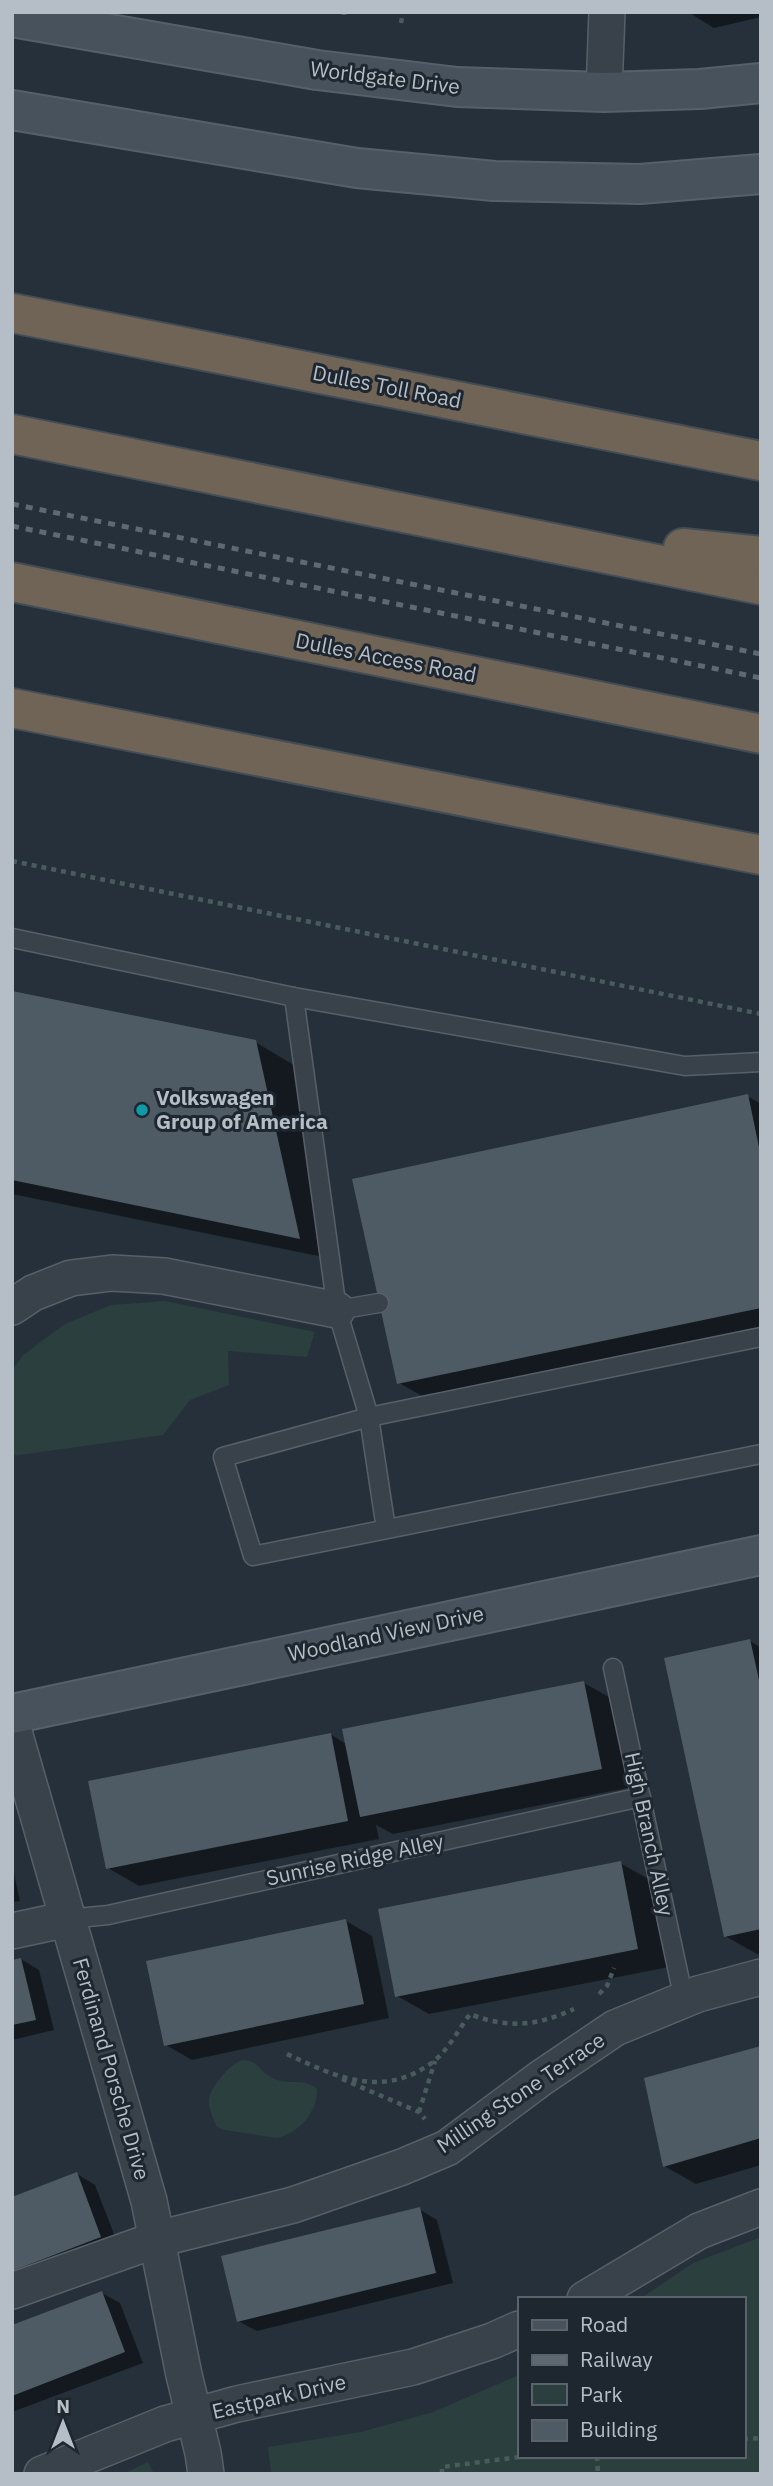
<svg xmlns="http://www.w3.org/2000/svg" width="773" height="2486" font-family="'IBM Plex Sans',sans-serif">
<style>
.green{fill:#2b3f3e}
.shadow{fill:#0007}
.building{fill:#4e5b65}
.lines{fill:none;stroke-linecap:round;stroke-linejoin:round}
.lane-casing{stroke:#576069;stroke-width:21}
.street-casing{stroke:#576069;stroke-width:38}
.secondary-casing{stroke:#576069;stroke-width:42}
.highway-casing{stroke:#444d56;stroke-width:42}
.path{stroke:#495c5d;stroke-width:4.5;stroke-dasharray:5 5;stroke-linecap:butt}
.lane{stroke:#39424b;stroke-width:18}
.street{stroke:#39424b;stroke-width:35}
.secondary{stroke:#48525d;stroke-width:38}
.highway{stroke:#706457;stroke-width:38}
.rail{stroke:#5e6973;stroke-width:5;stroke-dasharray:7 7;stroke-linecap:butt}
.culture-dot{fill:#0f9aa8;stroke:#1e2730;stroke-width:2.5}
.labels{text-anchor:middle;stroke-width:6;stroke-linejoin:round;paint-order:stroke}
.street-label{font-size:21px;fill:#b5bdc6;stroke:#1e2730}
.poi-label{font-size:21px;font-weight:bold;fill:#b5bdc6;stroke:#1e2730;text-anchor:start}
</style>
<rect width="100%" height="100%" fill="#26303a"/>
<g class="green">
<path d="M165,1301l150,31 -8,25 -79,-6 1,34 -39,15 -27,35 -151,21v-85l11,-16 42,-31 46,-19z"/>
<path d="M243,2060c18,1 17,14 32,19 14,6 30,-1 42,10 1,23 -18,44 -40,49l-52,-8 -8,-3c-4,-9 -9,-19 -8,-28 2,-12 22,-37 34,-39z"/>
<path d="M761,2237v237h-490l-3,-27 93,-15 72,-20 86,-37v81h224v-157h-103l53,-36z"/>
<path d="M148,2462l6,12h-31z"/>
</g>
<g class="shadow">
<path d="M688,12h73v5l-47,11z"/>
<path d="M12,992l243,50 39,23 44,195 -326,-66z"/>
<path d="M747,1096l14,8v228l-330,69 -32,-18z"/>
<path d="M750,1641l11,7v305l-4,1 -32,-18z"/>
<path d="M584,1683l32,18 17,86 -240,47 -17,-9 3,14 -240,47 -31,-18 222,-134 16,10z"/>
<path d="M620,1863l32,18 17,86 -240,47 -32,-18z"/>
<path d="M12,1864l8,37 -8,1z"/>
<path d="M346,1921l26,15 17,82 -197,42 -26,-15z"/>
<path d="M21,1959l18,11 15,60 -42,10v-79z"/>
<path d="M761,2047v118l-65,19 -32,-18z"/>
<path d="M77,2174l18,11 24,62 -107,40v-89z"/>
<path d="M419,2209l18,11 16,63 -196,48 -19,-10z"/>
<path d="M102,2293l18,10 23,60 -131,49v-85z"/>
</g>
<g class="building">
<path d="M12,991l244,49 44,199 -288,-59z"/>
<path d="M748,1094l13,63v151l-364,76 -45,-205z"/>
<path d="M750,1639l11,50v240l-37,8 -60,-279z"/>
<path d="M584,1681l18,88 -242,48 -18,-88z"/>
<path d="M331,1733l17,88 -242,48 -18,-88z"/>
<path d="M621,1861l17,88 -243,48 -17,-88z"/>
<path d="M346,1919l18,85 -200,42 -18,-85z"/>
<path d="M21,1958l15,62 -24,5v-65z"/>
<path d="M761,2046v92l-98,29 -19,-89z"/>
<path d="M77,2172l24,65 -89,34v-74z"/>
<path d="M420,2207l16,66 -199,49 -16,-66z"/>
<path d="M102,2291l23,61 -113,44v-71z"/>
</g>
<g class="lines">
<defs>
<g id="lane">
<path d="M12,938l282,59 391,69 76,-4"/>
<path d="M294,997l43,313 32,107 392,-80"/>
<path d="M337,1310l42,-7"/>
<path d="M386,1529l-17,-112 -146,40 30,99 508,-102"/>
<path d="M613,1668l71,332"/>
<path d="M68,1919l40,-4 533,-118"/>
</g>
<g id="street">
<path d="M604,92l3,-80"/>
<path d="M12,1307l21,-14 38,-15 41,-5 52,3 173,34"/>
<path d="M12,1725l137,476 35,174 19,78 3,21"/>
<path d="M12,1931l56,-12"/>
<path d="M12,2291l146,-52 135,-34 109,-38 45,-19 94,-70 74,-50 83,-34 63,-17"/>
<path d="M585,2299l114,-68 62,-24"/>
<path d="M42,2474l123,-50 72,-20 176,-37 79,-26 27,-12"/>
</g>
<g id="secondary">
<path d="M12,17l305,53 140,17 147,5 96,-3 61,-6"/>
<path d="M12,110l345,58 137,13 146,3 121,-10"/>
<path d="M12,1714l749,-159"/>
</g>
<g id="highway">
<path d="M12,313l749,148"/>
<path d="M12,434l749,151"/>
<path d="M683,548l78,8"/>
<path d="M12,582l749,152"/>
<path d="M12,708l749,147"/>
</g>
</defs>
<use href="#lane" class="lane-casing"/>
<use href="#street" class="street-casing"/>
<use href="#secondary" class="secondary-casing"/>
<use href="#highway" class="highway-casing"/>
<g class="path">
<path d="M344,12v3"/>
<path d="M401,23l2,-11"/>
<path d="M12,861l749,153"/>
<path d="M599,1994l8,-8 7,-18"/>
<path d="M287,2054c49,23 97,46 147,7 14,-11 25,-32 36,-47 38,15 67,12 104,-5"/>
<path d="M342,2079l77,33 6,7"/>
<path d="M419,2112l16,-51"/>
<path d="M743,2439l18,-1"/>
<path d="M597,2456l1,18"/>
<path d="M442,2474v-7l85,-11"/>
</g>
<use href="#lane" class="lane"/>
<use href="#street" class="street"/>
<use href="#secondary" class="secondary"/>
<use href="#highway" class="highway"/>
<g class="rail">
<path d="M12,504l749,150"/>
<path d="M12,526l749,152"/>
</g>
</g>
<circle class="culture-dot" cx="142" cy="1110" r="7"/>
<g class="labels">
<g class="street-label">
<text transform="translate(385 78) rotate(7)" y="7">Worldgate Drive</text>
<text transform="translate(387 387) rotate(11)" y="7">Dulles Toll Road</text>
<text transform="translate(386 658) rotate(11)" y="7">Dulles Access Road</text>
<text transform="translate(386 1634) rotate(-12)" y="7">Woodland View Drive</text>
<text transform="translate(649 1834) rotate(78)" y="7">High Branch Alley</text>
<text transform="translate(355 1860) rotate(-12)" y="7">Sunrise Ridge Alley</text>
<text transform="translate(111 2069) rotate(74)" y="7">Ferdinand Porsche Drive</text>
<text transform="translate(521 2093) rotate(-34)" y="7">Milling Stone Terrace</text>
<text transform="translate(279 2397) rotate(-13)" y="7">Eastpark Drive</text>
</g>
<g class="poi-label">
<text x="156" y="1105">Volkswagen<tspan x="156" dy="24">Group of America</tspan></text>
</g>
</g>
<rect width="773" height="2486" fill="none" stroke="#b5bdc6" stroke-width="28"/>
<rect x="518" y="2297" width="228" height="161" fill="#1e2730" stroke="#5a636c" stroke-width="2"/>
<rect x="532" y="2320" width="35" height="10" fill="#48525d" stroke="#5a636c" stroke-width="2"/>
<text x="580" y="2332" font-size="21" fill="#b5bdc6">Road</text>
<rect x="532" y="2355" width="35" height="10" fill="#5e6973" stroke="#5a636c" stroke-width="2"/>
<text x="580" y="2367" font-size="21" fill="#b5bdc6">Railway</text>
<rect x="532" y="2384" width="35" height="21" fill="#2b3f3e" stroke="#5a636c" stroke-width="2"/>
<text x="580" y="2402" font-size="21" fill="#b5bdc6">Park</text>
<rect x="532" y="2420" width="35" height="21" fill="#4e5b65" stroke="#5a636c" stroke-width="2"/>
<text x="580" y="2437" font-size="21" fill="#b5bdc6">Building</text>
<g transform="translate(63 2423)" stroke="#1e2730" stroke-width="5" paint-order="stroke">
<path d="M0-5L12 26L0 18L-12 26Z" fill="#b5bdc6"/>
<text y="-10" font-size="19" font-weight="bold" text-anchor="middle" fill="#b5bdc6">N</text>
</g>
</svg>
